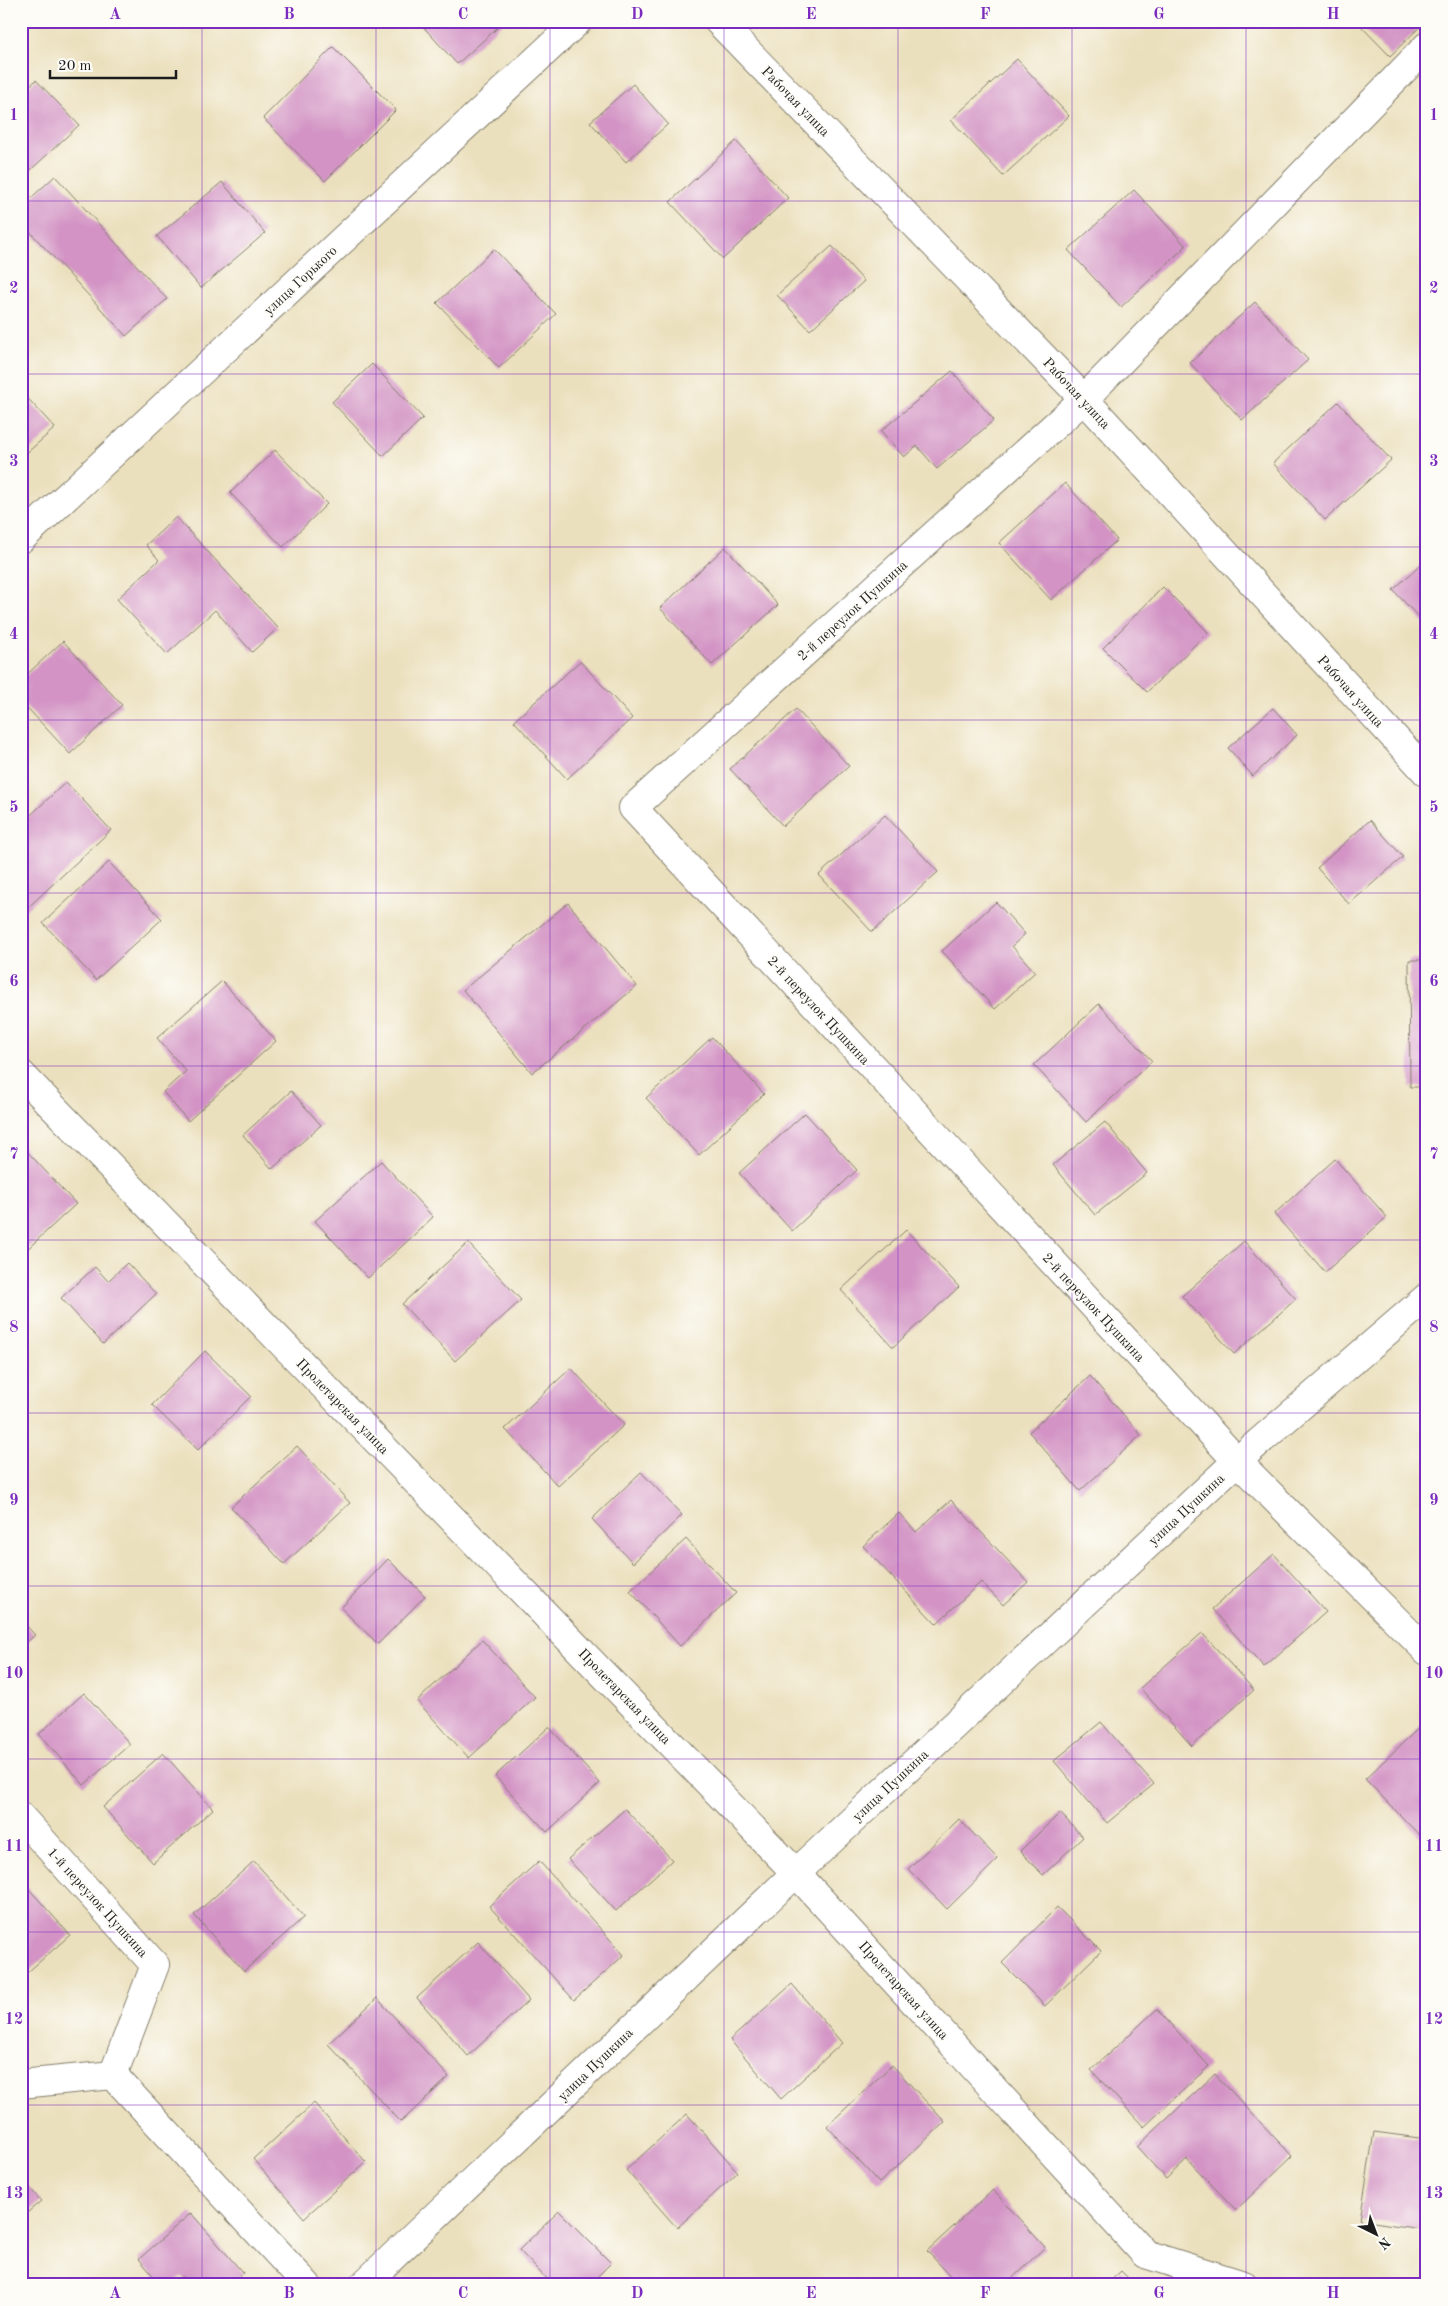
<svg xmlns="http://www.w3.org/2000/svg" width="1448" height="2306" font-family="'Old Standard TT',serif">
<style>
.building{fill:#d394c5}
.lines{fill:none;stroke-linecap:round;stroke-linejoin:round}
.minor-casing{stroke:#847e6c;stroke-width:30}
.minor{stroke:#fff;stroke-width:28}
.grid{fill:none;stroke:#7b2cbf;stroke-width:1;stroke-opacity:0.55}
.labels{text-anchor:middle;stroke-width:4;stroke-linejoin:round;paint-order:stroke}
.street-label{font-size:14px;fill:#1c1c1c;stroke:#fdfcf7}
.neatline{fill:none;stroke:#7b2cbf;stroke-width:2}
.grid-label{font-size:16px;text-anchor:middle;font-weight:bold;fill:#7b2cbf}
</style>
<rect width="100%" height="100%" fill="#fdfcf7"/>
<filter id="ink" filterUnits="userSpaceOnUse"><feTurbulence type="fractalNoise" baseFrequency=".02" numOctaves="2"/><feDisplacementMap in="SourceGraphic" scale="10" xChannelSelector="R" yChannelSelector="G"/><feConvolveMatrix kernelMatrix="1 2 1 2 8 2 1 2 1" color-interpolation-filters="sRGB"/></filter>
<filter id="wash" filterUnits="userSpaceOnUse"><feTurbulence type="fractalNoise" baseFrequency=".0096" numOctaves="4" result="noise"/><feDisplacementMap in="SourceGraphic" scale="20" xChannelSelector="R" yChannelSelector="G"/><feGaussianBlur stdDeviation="1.12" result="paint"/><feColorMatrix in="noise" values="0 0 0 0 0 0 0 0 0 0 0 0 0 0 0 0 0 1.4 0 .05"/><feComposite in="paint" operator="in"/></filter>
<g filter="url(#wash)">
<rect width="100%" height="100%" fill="#ebe0bd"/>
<g id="blocks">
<g class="building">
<path d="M418,21h87l-48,43z"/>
<path d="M1356,21h70l-36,35z"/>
<path d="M333,47l63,63 -71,71 -62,-63z"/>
<path d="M1017,59l52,57 -66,60 -52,-56z"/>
<path d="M36,80l43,45 -58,54v-85z"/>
<path d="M633,84l35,40 -42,38 -36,-40z"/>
<path d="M736,141l52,57 -65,61 -53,-57z"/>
<path d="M55,176l112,123 -41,37 -105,-114v-15z"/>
<path d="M222,182l43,51 -64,55 -44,-52z"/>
<path d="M1134,190l52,56 -65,61 -53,-57z"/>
<path d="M832,246l32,35 -54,49 -33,-35z"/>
<path d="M494,249l62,65 -57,54 -62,-65z"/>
<path d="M1255,302l53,58 -66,60 -52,-57z"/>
<path d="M372,364l51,54 -40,38 -51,-54z"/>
<path d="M952,371l42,49 -57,49 -20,-23 -13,11 -23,-26z"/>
<path d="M21,391l34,37 -34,30z"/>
<path d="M1338,402l53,58 -66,60 -52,-57z"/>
<path d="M275,450l52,54 -44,43 -53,-54z"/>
<path d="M1065,483l52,57 -66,60 -52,-57z"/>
<path d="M176,517l102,111 -26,24 -37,-42 -48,44 -50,-55 42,-39 -13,-15z"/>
<path d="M725,547l53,58 -66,60 -52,-57z"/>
<path d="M1427,559v67l-34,-36z"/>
<path d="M1163,587l45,45 -61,60 -44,-44z"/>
<path d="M63,641l59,64 -52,49 -49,-53v-21z"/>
<path d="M580,661l52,57 -65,61 -53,-58z"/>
<path d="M1273,708l24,27 -44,41 -25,-28z"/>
<path d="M796,709l53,57 -66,60 -53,-57z"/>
<path d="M66,782l45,48 -90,84v-90z"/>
<path d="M885,815l53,57 -66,60 -53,-57z"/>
<path d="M1370,820l33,37 -54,47 -32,-36z"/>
<path d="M109,862l53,57 -66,61 -53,-57z"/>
<path d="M996,902l29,32 -13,12 23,26 -40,37 -53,-58z"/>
<path d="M568,903l69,83 -105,87 -69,-83z"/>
<path d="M1409,960h18v127h-17z"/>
<path d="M222,981l54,60 -88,80 -25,-29 23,-21 -29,-33z"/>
<path d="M1099,1004l53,57 -66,61 -52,-57z"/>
<path d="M712,1037l52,57 -65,61 -53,-57z"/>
<path d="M291,1091l30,34 -49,44 -29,-34z"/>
<path d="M805,1113l52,57 -65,61 -53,-58z"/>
<path d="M1105,1122l42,51 -52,42 -42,-50z"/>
<path d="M23,1147l53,57 -55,51v-107z"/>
<path d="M1335,1159l52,58 -62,55 -51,-58z"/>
<path d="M381,1161l52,56 -65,61 -53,-57z"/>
<path d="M906,1230l53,57 -66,60 -52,-57z"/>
<path d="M1244,1241l52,58 -62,55 -52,-58z"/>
<path d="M468,1243l53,57 -66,61 -53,-57z"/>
<path d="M127,1263l29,31 -53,50 -42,-46 34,-31 13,14z"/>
<path d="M205,1351l46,45 -53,54 -46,-45z"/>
<path d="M571,1368l53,57 -66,61 -53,-57z"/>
<path d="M1090,1376l51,59 -61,56 -51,-59z"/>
<path d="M297,1446l53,57 -66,61 -53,-57z"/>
<path d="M641,1472l41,43 -49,48 -41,-44z"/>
<path d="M951,1500l77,82 -25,23 -22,-23 -45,42 -73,-78 36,-33 17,19z"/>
<path d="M686,1539l50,54 -56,53 -50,-55z"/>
<path d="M1274,1554l52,58 -62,55 -52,-58z"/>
<path d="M388,1559l37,37 -47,48 -37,-36z"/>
<path d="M21,1620l14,15 -14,12z"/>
<path d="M1202,1633l52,57 -62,56 -52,-58z"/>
<path d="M482,1640l53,57 -66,61 -52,-57z"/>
<path d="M84,1693l46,51 -46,41 -45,-51z"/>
<path d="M1427,1720v123l-62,-64z"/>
<path d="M1101,1722l53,62 -47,39 -53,-62z"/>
<path d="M549,1727l51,56 -53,49 -52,-56z"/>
<path d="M163,1753l50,56 -60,54 -50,-56z"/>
<path d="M625,1809l47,51 -56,51 -48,-52z"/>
<path d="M1060,1813l23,24 -40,38 -23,-24z"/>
<path d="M959,1819l39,40 -51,50 -39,-40z"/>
<path d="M254,1861l50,56 -60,54 -50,-56z"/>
<path d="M539,1861l85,94 -50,45 -85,-94z"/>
<path d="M21,1880l49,55 -49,43z"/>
<path d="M1057,1907l44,44 -56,55 -43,-43z"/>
<path d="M478,1942l51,58 -61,56 -51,-58z"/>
<path d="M792,1984l50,59 -61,56 -51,-59z"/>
<path d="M377,1998l72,79 -48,45 -73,-78z"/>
<path d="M1157,2009l52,57 -65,61 -53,-57z"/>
<path d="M892,2065l53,57 -66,61 -52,-57z"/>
<path d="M1215,2074l77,82 -56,54 -49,-51 -21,20 -29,-32z"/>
<path d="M314,2103l52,59 -62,56 -51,-59z"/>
<path d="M687,2114l51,58 -61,56 -51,-58z"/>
<path d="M1374,2132l53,7v91l-67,-10z"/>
<path d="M21,2178l20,23 -20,17z"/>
<path d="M993,2190l52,57 -40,38h-46l-32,-34z"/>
<path d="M559,2211l52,52 -22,22h-37l-33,-35z"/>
<path d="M191,2213l52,60 -14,12h-40l-7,-9 -11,9h-10l-22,-26z"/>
<path d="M1121,2271l14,14h-29z"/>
</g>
</g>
</g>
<g filter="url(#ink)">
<use href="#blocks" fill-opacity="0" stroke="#847e6c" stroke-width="1"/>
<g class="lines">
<defs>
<g id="minor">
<path d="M718,21l366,378 343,374"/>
<path d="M1427,46l-343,353 -451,409 604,653 190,190"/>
<path d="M21,539l557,-518"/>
<path d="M21,1074l775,799 349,381 99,31"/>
<path d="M21,1817l134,148 -42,110"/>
<path d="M113,2075l194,210"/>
<path d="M21,2084l92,-9"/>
<path d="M363,2285l433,-412 441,-412 190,-164"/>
</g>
</defs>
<use href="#minor" class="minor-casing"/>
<use href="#minor" class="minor"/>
</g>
</g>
<path class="grid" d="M202,21v2264M376,21v2264M550,21v2264M724,21v2264M898,21v2264M1072,21v2264M1246,21v2264M21,201h1406M21,374h1406M21,547h1406M21,720h1406M21,893h1406M21,1066h1406M21,1240h1406M21,1413h1406M21,1586h1406M21,1759h1406M21,1932h1406M21,2105h1406"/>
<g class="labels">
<g class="street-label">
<text transform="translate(796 101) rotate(46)" y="5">Рабочая улица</text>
<text transform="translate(300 280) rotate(-43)" y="5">улица Горького</text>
<text transform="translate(1077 393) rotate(47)" y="5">Рабочая улица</text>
<text transform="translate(852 610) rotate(-42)" y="5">2-й переулок Пушкина</text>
<text transform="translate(1351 691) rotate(48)" y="5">Рабочая улица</text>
<text transform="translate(819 1010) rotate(47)" y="5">2-й переулок Пушкина</text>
<text transform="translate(1094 1307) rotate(47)" y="5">2-й переулок Пушкина</text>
<text transform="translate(343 1406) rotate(46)" y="5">Пролетарская улица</text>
<text transform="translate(1186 1509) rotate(-43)" y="5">улица Пушкина</text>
<text transform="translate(625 1696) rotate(46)" y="5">Пролетарская улица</text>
<text transform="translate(890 1785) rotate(-43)" y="5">улица Пушкина</text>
<text transform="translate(98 1902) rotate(48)" y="5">1-й переулок Пушкина</text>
<text transform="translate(904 1990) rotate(48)" y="5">Пролетарская улица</text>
<text transform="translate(595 2064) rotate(-44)" y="5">улица Пушкина</text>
</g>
</g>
<rect width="1448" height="2306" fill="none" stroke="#fdfcf7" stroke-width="55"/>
<g transform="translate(1376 2234) rotate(138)" stroke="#fdfcf7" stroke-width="4" paint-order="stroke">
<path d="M0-4L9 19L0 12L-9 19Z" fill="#1c1c1c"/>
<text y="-8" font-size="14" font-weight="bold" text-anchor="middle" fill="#1c1c1c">N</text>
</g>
<path d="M50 70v8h126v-8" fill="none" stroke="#1c1c1c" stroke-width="2.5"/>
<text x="58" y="70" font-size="15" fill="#1c1c1c" stroke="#fdfcf7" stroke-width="4" paint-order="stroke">20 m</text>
<rect x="28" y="28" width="1392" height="2250" class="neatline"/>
<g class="grid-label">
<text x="115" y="19">A</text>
<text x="289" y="19">B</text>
<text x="463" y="19">C</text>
<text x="637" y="19">D</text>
<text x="811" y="19">E</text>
<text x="985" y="19">F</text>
<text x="1159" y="19">G</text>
<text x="1333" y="19">H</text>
<text x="14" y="120">1</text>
<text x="1434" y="120">1</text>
<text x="14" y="293">2</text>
<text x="1434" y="293">2</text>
<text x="14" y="466">3</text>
<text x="1434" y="466">3</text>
<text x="14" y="639">4</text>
<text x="1434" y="639">4</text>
<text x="14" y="812">5</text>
<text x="1434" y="812">5</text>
<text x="14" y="986">6</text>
<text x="1434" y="986">6</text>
<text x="14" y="1159">7</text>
<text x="1434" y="1159">7</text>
<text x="14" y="1332">8</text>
<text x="1434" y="1332">8</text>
<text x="14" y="1505">9</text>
<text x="1434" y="1505">9</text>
<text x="14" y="1678">10</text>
<text x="1434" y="1678">10</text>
<text x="14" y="1851">11</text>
<text x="1434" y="1851">11</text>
<text x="14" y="2024">12</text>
<text x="1434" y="2024">12</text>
<text x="14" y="2198">13</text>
<text x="1434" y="2198">13</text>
<text x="115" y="2298">A</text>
<text x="289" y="2298">B</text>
<text x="463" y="2298">C</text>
<text x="637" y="2298">D</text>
<text x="811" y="2298">E</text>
<text x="985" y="2298">F</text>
<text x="1159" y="2298">G</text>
<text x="1333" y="2298">H</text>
</g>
</svg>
